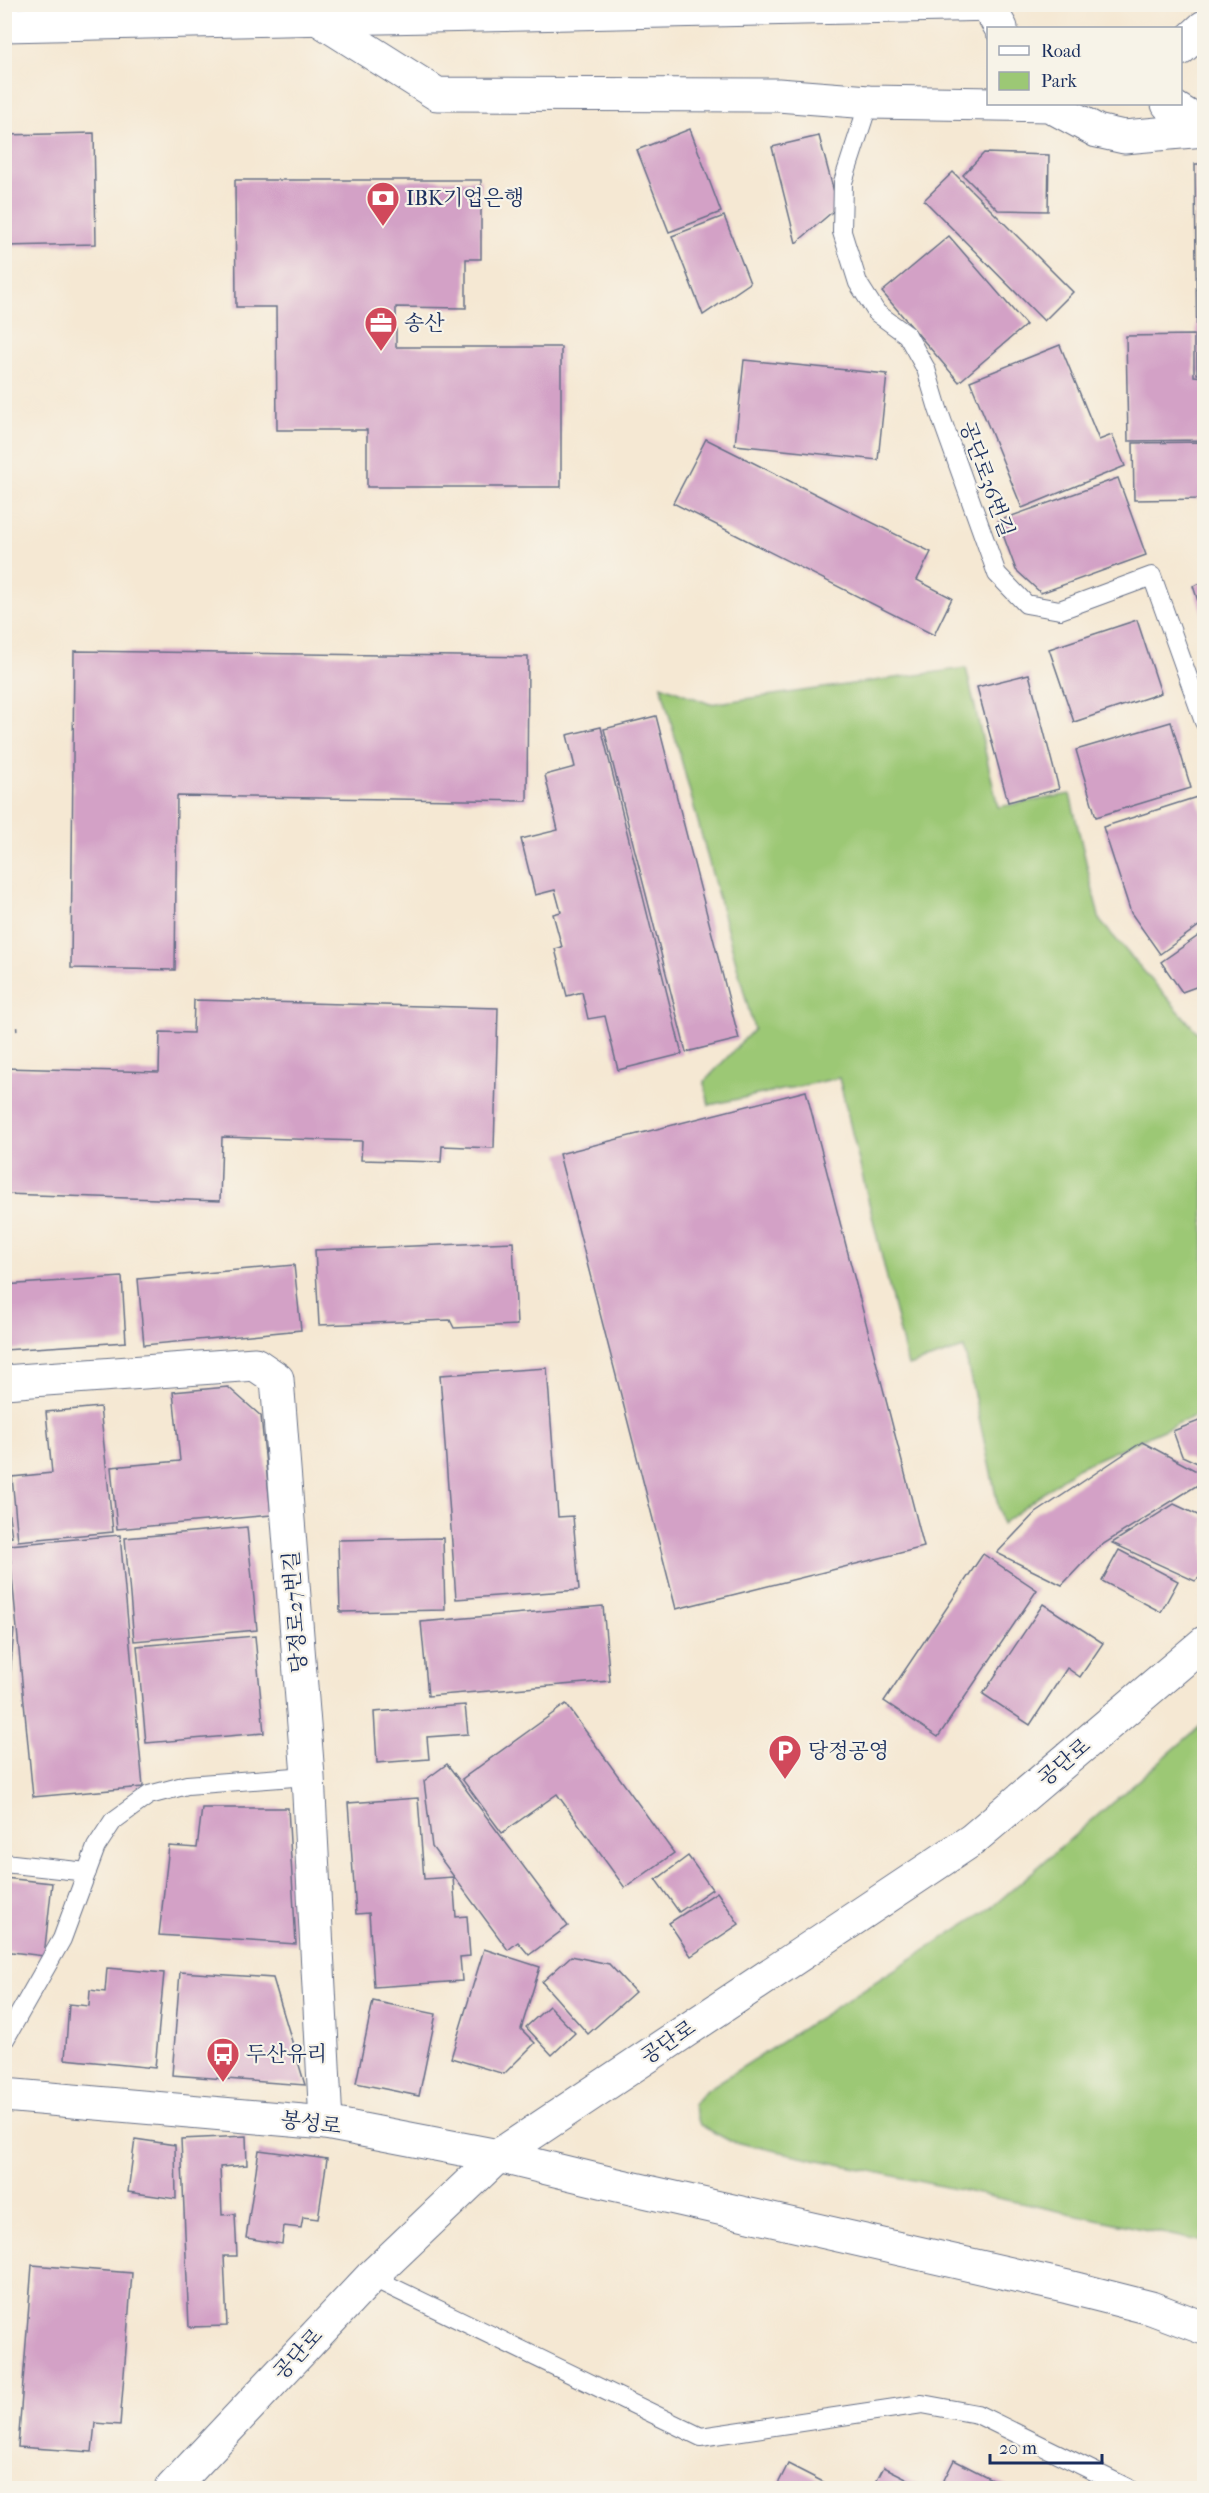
<svg xmlns="http://www.w3.org/2000/svg" width="1209" height="2493" font-family="'IM FELL French Canon','Noto Serif KR',serif">
<style>
.green{fill:#9cc875;stroke:#5c7c6a;stroke-width:1.5}
.building{fill:#d3a1c6}
.lines{fill:none;stroke-linecap:round;stroke-linejoin:round}
.service-casing{stroke:#677087;stroke-width:20}
.minor-casing{stroke:#677087;stroke-width:35}
.tertiary-casing{stroke:#677087;stroke-width:35}
.path{stroke:#677087;stroke-width:4;stroke-dasharray:1.5 4.5;stroke-linecap:butt}
.service{stroke:#fff;stroke-width:18}
.minor{stroke:#fff;stroke-width:33}
.tertiary{stroke:#fff;stroke-width:33}
.labels{text-anchor:middle;stroke-width:4.5;stroke-linejoin:round;paint-order:stroke}
.poi-label{font-size:21px;fill:#1b2f5e;stroke:#f7f3e8;text-anchor:start}
.street-label{font-size:21px;fill:#1b2f5e;stroke:#f7f3e8}
</style>
<rect width="100%" height="100%" fill="#f7f3e8"/>
<filter id="ink" filterUnits="userSpaceOnUse"><feTurbulence type="fractalNoise" baseFrequency=".0167" numOctaves="2"/><feDisplacementMap in="SourceGraphic" scale="12" xChannelSelector="R" yChannelSelector="G"/><feConvolveMatrix kernelMatrix="1 2 1 2 8 2 1 2 1" color-interpolation-filters="sRGB"/></filter>
<filter id="wash" filterUnits="userSpaceOnUse"><feTurbulence type="fractalNoise" baseFrequency=".008" numOctaves="4" result="noise"/><feDisplacementMap in="SourceGraphic" scale="24" xChannelSelector="R" yChannelSelector="G"/><feGaussianBlur stdDeviation="1.35" result="paint"/><feColorMatrix in="noise" values="0 0 0 0 0 0 0 0 0 0 0 0 0 0 0 0 0 1.4 0 .05"/><feComposite in="paint" operator="in"/></filter>
<g filter="url(#wash)">
<rect width="100%" height="100%" fill="#f5e8d3"/>
<g class="green">
<path d="M966,668l32,139 72,-13 30,127 104,119v372l-127,56 -75,56 -38,-176 -56,18 -69,-288 -130,27 -5,-23 50,-53 -93,-344 49,19z"/>
<path d="M1204,1723v519l-474,-101 -30,-16 -7,-20 12,-14 287,-184z"/>
</g>
<g id="blocks">
<g class="building">
<path d="M690,129l31,83 -52,20 -32,-82z"/>
<path d="M94,133l2,111 -92,2v-111z"/>
<path d="M819,136l19,71 -42,36 -24,-96z"/>
<path d="M984,153l65,2 -1,56 -50,-1 -35,-35z"/>
<path d="M1195,164h9v210h-7z"/>
<path d="M953,172l120,120 -29,29 -120,-121z"/>
<path d="M235,180h246v79h-15v49l-70,-1v40h165v140h-194v-57h-90l-1,-123h-40z"/>
<path d="M724,216l26,67 -47,32 -31,-79z"/>
<path d="M949,236l77,89 -67,57 -77,-90z"/>
<path d="M1194,335v41l10,1v63l-76,1 -2,-105z"/>
<path d="M1060,345l39,95 13,-5 13,31 -103,42 -52,-127z"/>
<path d="M744,360l143,14 -9,86 -143,-15z"/>
<path d="M706,439l225,113 -14,28 35,18 -18,37 -261,-132z"/>
<path d="M1204,442v57l-70,1 -1,-57z"/>
<path d="M1118,478l28,77 -105,38 -25,-23 -18,-49z"/>
<path d="M1204,582v37l-11,-33z"/>
<path d="M1137,620l24,73 -87,29 -25,-73z"/>
<path d="M74,651l454,6 -1,144 -350,-5 -2,174 -104,-2z"/>
<path d="M1029,674l30,115 -51,13 -31,-115z"/>
<path d="M656,716l83,323 -53,13 -82,-323z"/>
<path d="M1171,722l20,66 -95,29 -20,-67z"/>
<path d="M601,727l81,327 -64,16 -13,-54 -17,3 -6,-27 -15,4 -12,-47 7,-2 -9,-33 8,-2 -6,-22 -20,5 -14,-56 37,-9 -13,-55 30,-8 -8,-32z"/>
<path d="M1197,797l7,23v102l-44,32 -29,-41 -28,-86z"/>
<path d="M1204,932v52l-22,8 -21,-30z"/>
<path d="M194,1000l304,8 -4,140 -52,-2 -1,16 -80,-2 1,-19 -140,-4 -2,64 -216,-7v-126l155,4 1,-40 33,1z"/>
<path d="M806,1091l118,456 -248,62 -117,-455z"/>
<path d="M513,1242l4,83 -63,3 -4,-8 -131,5 -4,-75z"/>
<path d="M294,1265l7,65 -157,15 -6,-66z"/>
<path d="M122,1277l4,65 -122,8v-65z"/>
<path d="M547,1368l11,149 15,-1 6,74 -123,9 -16,-224z"/>
<path d="M228,1387l33,29 10,99 -154,14 -6,-62 69,-6 -7,-69z"/>
<path d="M100,1407l13,125 -95,9 -6,-64 40,-4 -6,-61z"/>
<path d="M1204,1419v47l-22,-10 -9,-25z"/>
<path d="M1142,1442l62,33v6l-107,67 -35,37 -65,-32 36,-38z"/>
<path d="M4,1480l8,57 -8,1z"/>
<path d="M1174,1504l30,14v56l-9,7 -83,-38z"/>
<path d="M247,1527l10,103 -123,11 -9,-103z"/>
<path d="M120,1535l23,252 -110,10 -24,-252z"/>
<path d="M443,1538l2,72 -105,2 -2,-72z"/>
<path d="M1119,1550l59,31 -17,31 -59,-31z"/>
<path d="M983,1554l54,36 -99,147 -54,-36z"/>
<path d="M1043,1604l60,39 -23,34 -13,-9 -37,57 -47,-31z"/>
<path d="M603,1606l7,75 -182,15 -7,-74z"/>
<path d="M4,1629l10,1 -8,92h-2z"/>
<path d="M255,1636l9,97 -118,10 -9,-97z"/>
<path d="M566,1704l108,149 -49,35 -68,-94 -55,39 -40,-54z"/>
<path d="M465,1705l3,29 -41,3 2,22 -52,4 -3,-51z"/>
<path d="M447,1764l121,162 -39,29 -11,-13 -10,8 -76,-103 -8,-66z"/>
<path d="M418,1798l6,81 29,-2 3,40 11,-1 3,40 -10,1 2,24 -88,6 -5,-74 -13,1 -8,-111z"/>
<path d="M202,1808h86l8,136 -137,-9 10,-89 28,2z"/>
<path d="M688,1856l24,33 -33,23 -23,-32z"/>
<path d="M4,1878l48,5 -8,73 -40,-5z"/>
<path d="M717,1892l22,32 -48,32 -22,-33z"/>
<path d="M484,1949l56,18 -19,62 14,14 -31,31 -53,-16z"/>
<path d="M571,1956l38,8 26,28 -47,42 -46,-52z"/>
<path d="M107,1968l57,5 -9,95 -90,-9 4,-55 20,2 1,-16 15,2z"/>
<path d="M180,1972l93,6 32,107 -133,-10z"/>
<path d="M373,2001l63,13 -17,82 -63,-13z"/>
<path d="M549,2006l26,27 -23,22 -26,-28z"/>
<path d="M246,2136l1,29 -27,2 2,48 13,-1 2,42h-13l3,70 -38,1 -8,-188z"/>
<path d="M135,2139l40,6 1,54 -48,-7z"/>
<path d="M259,2150l68,9 -9,60 -15,-2 -2,11 -17,-2 -2,18 -36,-6z"/>
<path d="M32,2265l100,8 -12,152 -25,-2 -3,29 -74,-5z"/>
<path d="M954,2460l55,28h-69z"/>
<path d="M788,2464l47,24h-59z"/>
<path d="M884,2467l42,21h-53z"/>
</g>
</g>
</g>
<g filter="url(#ink)">
<use href="#blocks" fill-opacity="0" stroke="#677087" stroke-width="1.5"/>
<g class="lines">
<defs>
<g id="service">
<path d="M869,102l-26,80 -1,50 16,51 19,30 30,22 19,34 12,40 59,165 29,30 34,6 92,-34 52,146"/>
<path d="M4,1863l83,9"/>
<path d="M4,2041l58,-102 34,-92 17,-26 36,-26 38,-10 121,-9"/>
<path d="M371,2277l330,160 221,-33 55,10 151,74"/>
</g>
<g id="minor">
<path d="M987,4l14,24"/>
<path d="M320,20l117,74 341,1 91,7 180,3 48,26 27,6 80,-7"/>
<path d="M1180,49l24,-22"/>
<path d="M1168,104l21,13 15,7"/>
<path d="M4,1382l251,-18 22,15 31,397 18,347"/>
</g>
<g id="tertiary">
<path d="M4,25l993,-21"/>
<path d="M4,2095l322,28 172,33 115,28 455,103 83,21 53,20"/>
<path d="M172,2488l199,-211 127,-121 474,-316 232,-197"/>
</g>
</defs>
<use href="#service" class="service-casing"/>
<use href="#minor" class="minor-casing"/>
<use href="#tertiary" class="tertiary-casing"/>
<path class="path" d="M4,1030l14,-1"/>
<use href="#service" class="service"/>
<use href="#minor" class="minor"/>
<use href="#tertiary" class="tertiary"/>
</g>
</g>
<defs>
<symbol id="bank-pin" viewBox="-11 -11 22 30"><path d="M0 17L-7.5 6A9.5 9.5 0 1 1 7.5 6Z" fill="#d1495b" stroke="#f7f3e8"/><path d="M-6-4H6V4H-6ZM0-2.3a2.3 2.3 0 1 0 0 4.6a2.3 2.3 0 1 0 0-4.6Z" fill="#fff"/></symbol>
<symbol id="office-pin" viewBox="-11 -11 22 30"><path d="M0 17L-7.5 6A9.5 9.5 0 1 1 7.5 6Z" fill="#d1495b" stroke="#f7f3e8"/><path d="M-6-3h4V-5.5h4V-3h4V5H-6ZM-1-4.5V-3h2v-1.5ZM-6 0V1H6V0Z" fill="#fff"/></symbol>
<symbol id="parking-pin" viewBox="-11 -11 22 30"><path d="M0 17L-7.5 6A9.5 9.5 0 1 1 7.5 6Z" fill="#d1495b" stroke="#f7f3e8"/><path d="M-3.5-5.5H1a3.5 3.5 0 0 1 0 7H-1V5.5H-3.5ZM-1-3.4V-.6H.8a1.4 1.4 0 0 0 0-2.8Z" fill="#fff"/></symbol>
<symbol id="bus-pin" viewBox="-11 -11 22 30"><path d="M0 17L-7.5 6A9.5 9.5 0 1 1 7.5 6Z" fill="#d1495b" stroke="#f7f3e8"/><path d="M-5-6H5V4H4V6H2V4H-2V6H-4V4H-5ZM-3.5-4V0h7V-4ZM-3.5 1.2v1.5H-2V1.2ZM2 1.2v1.5H3.5V1.2Z" fill="#fff"/></symbol>
</defs>
<g fill-rule="evenodd">
<use href="#bank-pin" x="364" y="179" width="38" height="52"/>
<use href="#office-pin" x="362" y="304" width="38" height="52"/>
<use href="#parking-pin" x="766" y="1732" width="38" height="52"/>
<use href="#bus-pin" x="204" y="2035" width="38" height="52"/>
</g>
<g class="labels">
<g class="poi-label">
<text x="406" y="205">IBK기업은행</text>
<text x="404" y="330">송산</text>
<text x="808" y="1758">당정공영</text>
<text x="246" y="2061">두산유리</text>
</g>
<g class="street-label">
<text transform="translate(987 479) rotate(70)" y="7">공단로36번길</text>
<text transform="translate(295 1612) rotate(-94)" y="7">당정로27번길</text>
<text transform="translate(1064 1762) rotate(-40)" y="7">공단로</text>
<text transform="translate(668 2042) rotate(-34)" y="7">공단로</text>
<text transform="translate(311 2123) rotate(7)" y="7">봉성로</text>
<text transform="translate(298 2354) rotate(-47)" y="7">공단로</text>
</g>
</g>
<rect width="1209" height="2493" fill="none" stroke="#f7f3e8" stroke-width="24"/>
<rect x="987" y="27" width="195" height="78" fill="#f7f3e8" stroke="#9fa5b1" stroke-width="1.5"/>
<rect x="999" y="46" width="30" height="9" fill="#ffffff" stroke="#9fa5b1" stroke-width="1.5"/>
<text x="1041" y="57" font-size="18" fill="#1b2f5e">Road</text>
<rect x="999" y="72" width="30" height="18" fill="#9cc875" stroke="#9fa5b1" stroke-width="1.5"/>
<text x="1041" y="87" font-size="18" fill="#1b2f5e">Park</text>
<path d="M990 2454v9h112v-9" fill="none" stroke="#1b2f5e" stroke-width="3"/>
<text x="999" y="2454" font-size="18" fill="#1b2f5e" stroke="#f7f3e8" stroke-width="4.5" paint-order="stroke">20 m</text>
</svg>
